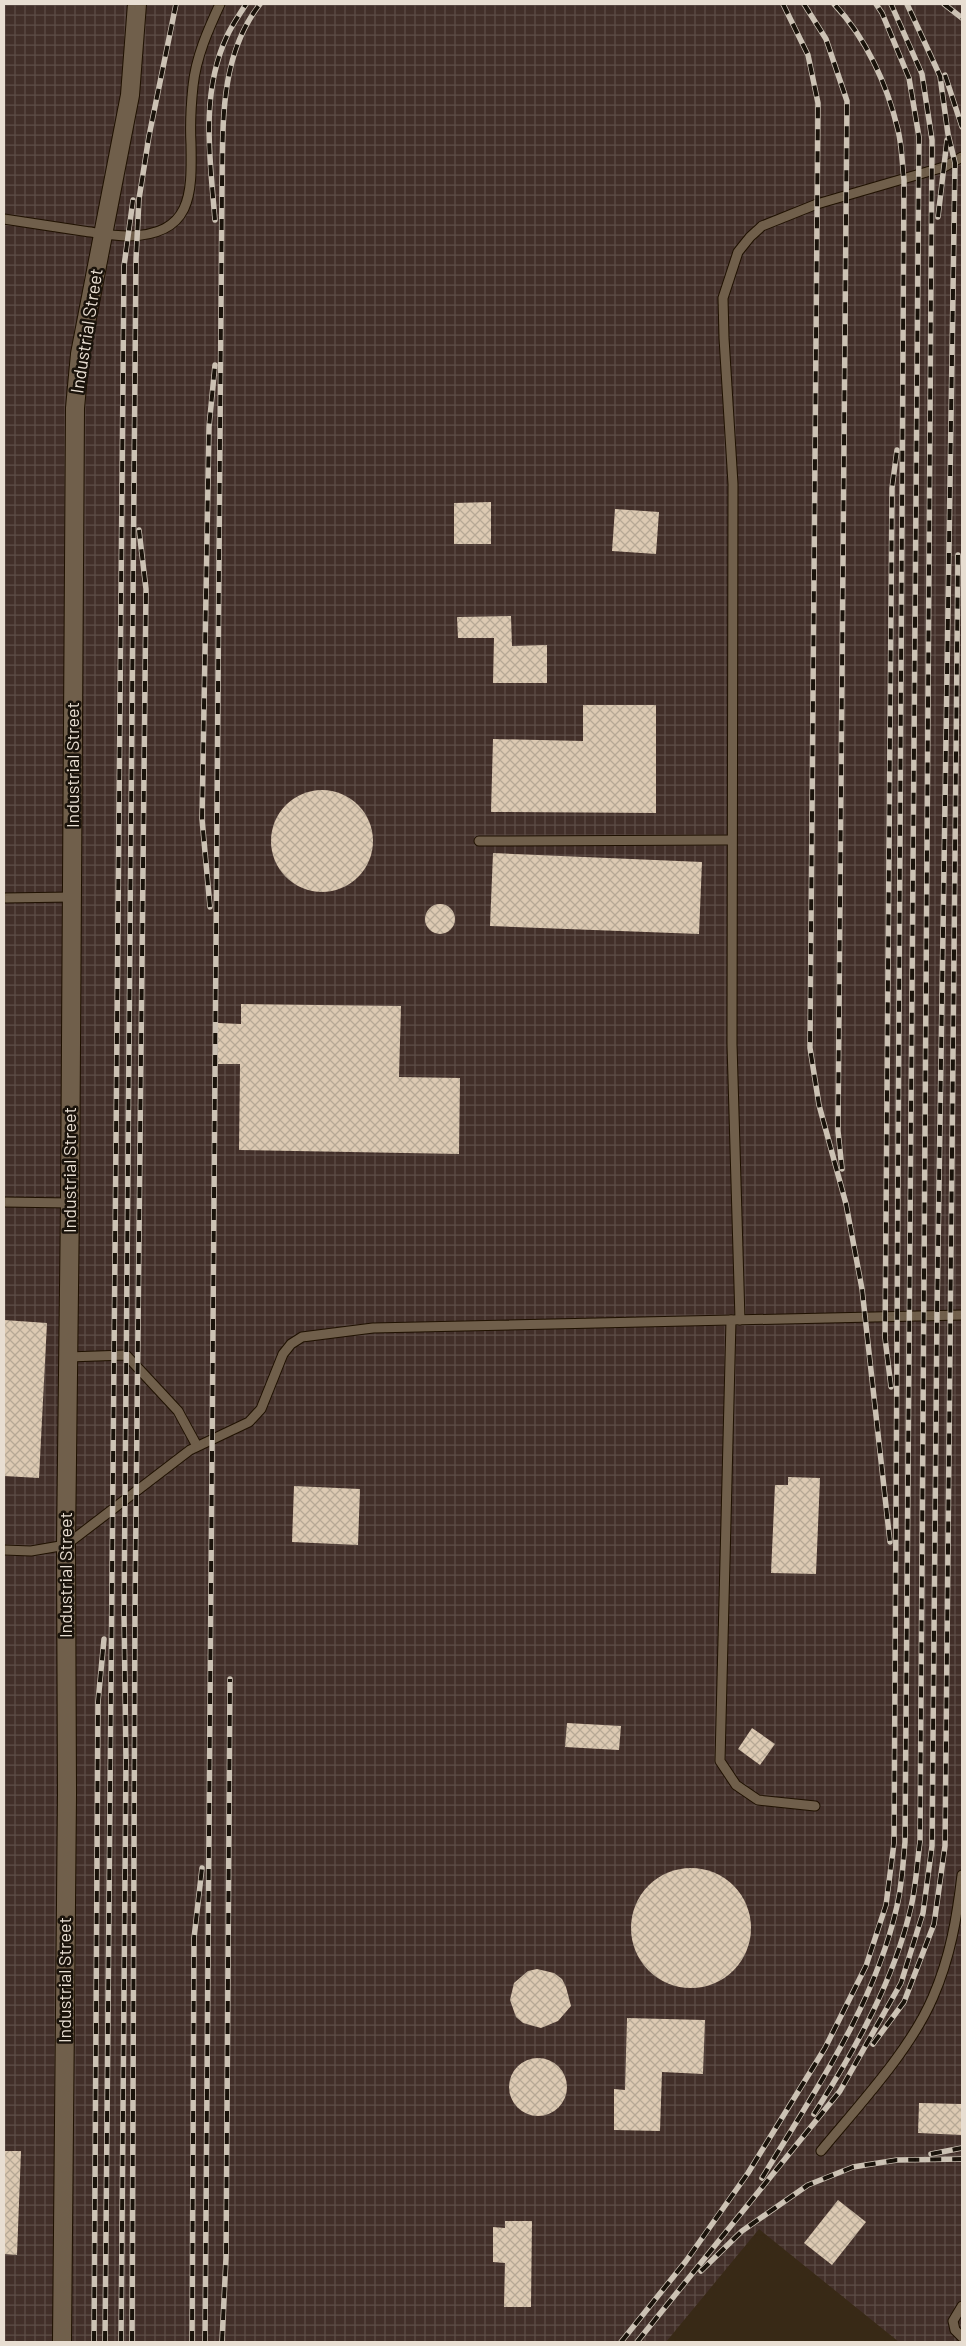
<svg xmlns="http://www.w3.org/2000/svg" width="966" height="2346" font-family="Barlow,sans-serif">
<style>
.industrial{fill:url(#industrial-grid)}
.building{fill:url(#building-cross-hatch)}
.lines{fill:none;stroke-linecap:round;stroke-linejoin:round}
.service-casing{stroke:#1f1101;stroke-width:11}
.minor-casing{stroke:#1f1101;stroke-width:20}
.service{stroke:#705f4b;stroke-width:9}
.minor{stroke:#705f4b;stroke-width:18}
.rail-casing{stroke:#ccc2b4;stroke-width:5.5}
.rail{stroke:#1a130b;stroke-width:4;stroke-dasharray:11;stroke-linecap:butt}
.labels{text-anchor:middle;stroke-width:5;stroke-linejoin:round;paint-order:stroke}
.street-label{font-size:18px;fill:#e8ded2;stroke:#1a130b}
</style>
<defs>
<pattern id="industrial-grid" width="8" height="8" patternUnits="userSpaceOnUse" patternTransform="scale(1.25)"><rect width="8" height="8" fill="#422f29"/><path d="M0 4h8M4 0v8" fill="none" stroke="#5d4d47"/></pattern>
<pattern id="building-cross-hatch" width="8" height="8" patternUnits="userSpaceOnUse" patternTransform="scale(1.25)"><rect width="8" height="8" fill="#dcc9b2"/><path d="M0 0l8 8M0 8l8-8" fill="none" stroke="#b6a895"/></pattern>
</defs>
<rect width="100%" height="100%" fill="#382916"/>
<path class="industrial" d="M4,4h958v2338h-63l-140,-113 -93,113h-662z"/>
<g class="building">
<path d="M491,502v42h-37v-41z"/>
<path d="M615,509l44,3 -3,42 -44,-3z"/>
<path d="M511,616l1,30 35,-1v38h-54l1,-45h-36l-1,-21z"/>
<path d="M583,705h73v108l-165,-1 2,-73 90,2z"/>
<circle cx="322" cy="841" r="51"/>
<path d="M493,853l209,9 -3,72 -209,-8z"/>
<circle cx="440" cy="919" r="15"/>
<path d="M241,1004l160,2 -2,71 61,1 -1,76 -220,-4 1,-86h-22v-41l23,1z"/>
<path d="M4,1320l43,3 -8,155 -35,-2z"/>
<path d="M788,1477l32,1 -4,96 -45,-1 4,-88h13z"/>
<path d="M294,1486l66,3 -2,56 -66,-3z"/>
<path d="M567,1723l54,3 -2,24 -54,-3z"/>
<path d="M752,1728l23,16 -15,21 -22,-16z"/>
<circle cx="691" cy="1928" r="60"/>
<path d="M537,1969l17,4 8,6 4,8 5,19 -13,15 -17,7 -18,-5 -7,-6 -6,-17 4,-17 14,-12z"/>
<path d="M627,2018l78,2 -2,54 -41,-2 -2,59 -46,-1v-41l11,1z"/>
<circle cx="538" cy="2087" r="29"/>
<path d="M919,2103l43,1v31l-44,-2z"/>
<path d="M4,2151h17l-4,104 -13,-1z"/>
<path d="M838,2200l28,22 -34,43 -28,-22z"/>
<path d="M505,2221h27l-1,86h-27l1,-44 -12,-1v-35l12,1z"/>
</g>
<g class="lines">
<defs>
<g id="service">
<path d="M4,219c26,4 52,8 79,12 15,2 30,5 45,5 64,-1 64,-41 63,-92 -1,-19 0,-39 2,-58 3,-29 15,-56 27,-82"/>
<path d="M479,841l252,-1"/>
<path d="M4,898l68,-1"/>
<path d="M4,1202l66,1"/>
<path d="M731,1320l-11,441 16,24 22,15 57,6"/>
<path d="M740,1320l-8,-276 1,-560 -9,-146 -1,-40 15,-46 12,-15 12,-11 55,-22 127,-37 18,-10"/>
<path d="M68,1357l58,-2 52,56 19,35"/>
<path d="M4,1550l27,1 35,-6 124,-95 59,-28 12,-13 22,-55 8,-10 11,-7 71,-9 589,-13"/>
<path d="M821,2151c37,-45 89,-100 112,-154 17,-39 24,-79 29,-122"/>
<path d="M962,2306l-9,15 2,9 7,7"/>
</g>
<path id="minor" d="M62,2342l5,-548 -1,-249 4,-342 5,-795 5,-54 50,-259 7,-91"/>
</defs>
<use href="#service" class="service-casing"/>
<use href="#minor" class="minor-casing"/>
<use href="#service" class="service"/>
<use href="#minor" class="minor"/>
<defs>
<g id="rail">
<path d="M783,4l25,51 10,48 -8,945 9,57 27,99 16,85 28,253"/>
<path d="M804,4l22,35 21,62 -9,1030 4,38"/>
<path d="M944,4l18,14"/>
<path d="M945,75l17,52"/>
<path d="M938,217l9,-77"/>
<path d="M215,220c-5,-61 -15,-126 12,-184 5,-11 13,-22 19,-32"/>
<path d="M210,907l-8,-88 7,-392 6,-62"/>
<path d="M891,1387l-6,-49 7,-850 5,-38"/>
<path d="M873,2044l31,-42 30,-78 11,-78 13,-1291"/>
<path d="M814,2114c41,-64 80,-133 97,-207 5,-21 6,-44 9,-65l12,-1702 -10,-66 -31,-70"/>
<path d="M931,2154l31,-6"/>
<path d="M762,2178c52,-86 113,-173 135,-272 5,-21 6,-43 8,-64l14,-1705 -10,-59 -27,-65 -6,-9"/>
<path d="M701,2271l41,-40 66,-46 45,-18 44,-7 65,-1"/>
<path d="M94,2342l4,-640 6,-63"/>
<path d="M105,2342l19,-2076 9,-66"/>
<path d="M121,2342l5,-581 -2,-149 12,-1353 3,-60 10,-63 27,-132"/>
<path d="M132,2342l3,-733 11,-1020 -7,-59"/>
<path d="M192,2342l2,-404 8,-70"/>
<path d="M205,2342l17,-2159c1,-61 -2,-128 38,-179"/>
<path d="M222,2342l4,-84 4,-579"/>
<path d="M621,2342l65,-81 62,-88 77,-125 41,-82 20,-61 8,-62 10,-1663c-2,-17 -2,-34 -6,-50 -11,-46 -32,-92 -64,-126"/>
<path d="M637,2342l203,-251 61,-108 22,-70 9,-67 5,-531 18,-1152 -7,-29 -8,-58 -33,-72"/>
</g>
</defs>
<use href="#rail" class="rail-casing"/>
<use href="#rail" class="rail"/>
</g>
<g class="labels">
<g class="street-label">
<text transform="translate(87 331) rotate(-81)" y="6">Industrial Street</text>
<text transform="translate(73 765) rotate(-90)" y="6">Industrial Street</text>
<text transform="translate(70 1170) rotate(-90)" y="6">Industrial Street</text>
<text transform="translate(66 1575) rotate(-90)" y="6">Industrial Street</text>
<text transform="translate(65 1980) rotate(-90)" y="6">Industrial Street</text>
</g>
</g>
<rect width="966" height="2346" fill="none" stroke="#e8ded2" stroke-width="10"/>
</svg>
